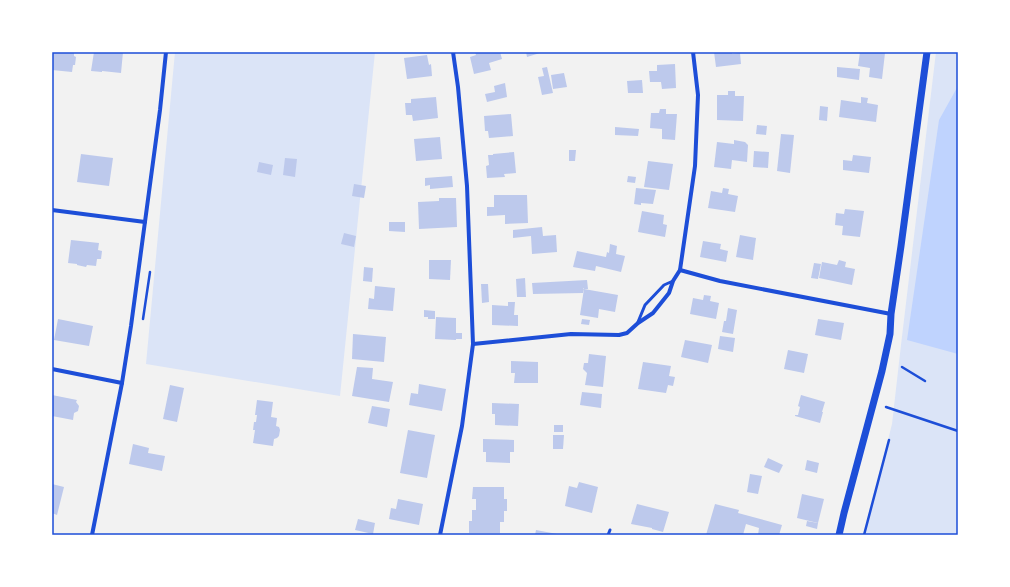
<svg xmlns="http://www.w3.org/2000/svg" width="1010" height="587" font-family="Montserrat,sans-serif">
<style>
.green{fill:#dbe4f7}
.water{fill:#bfd3fe}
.building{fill:#bdc9ec}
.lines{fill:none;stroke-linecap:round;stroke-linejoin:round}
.path{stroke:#1d4ed8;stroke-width:2.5}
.service{stroke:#1d4ed8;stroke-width:3}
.minor{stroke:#1d4ed8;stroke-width:4}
.tertiary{stroke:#1d4ed8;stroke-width:7}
.neatline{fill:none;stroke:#1d4ed8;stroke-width:1.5}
</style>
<rect width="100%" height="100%" fill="#f2f2f2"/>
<g class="green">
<path d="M175,52h200l-35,344 -194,-32z"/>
<path d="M936,52h22v483h-94l28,-111 9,-79z"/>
</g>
<path class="water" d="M958,86v268l-51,-14 32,-220z"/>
<g class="building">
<path d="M52,52h22v4l2,1 -1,8h-2l-1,7 -20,-2z"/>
<path d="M94,52h29l-2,21 -19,-2v1l-11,-1z"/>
<path d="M475,52h25l2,7 -13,4 2,7 -17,4 -4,-17 6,-2z"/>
<path d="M526,52h17l-16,5z"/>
<path d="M714,52h18v2l8,-1 1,11 -25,3z"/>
<path d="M860,52l25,1 -3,26 -13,-2 1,-9 -12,-2z"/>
<path d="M427,55l2,10 2,-1 1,12 -25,3 -3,-21z"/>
<path d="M675,64l1,24 -14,1 -1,-7h-11l-1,-11h8v-6z"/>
<path d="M547,67l6,26 -11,2 -4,-18 6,-1 -2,-8z"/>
<path d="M837,67l23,2 -1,11 -22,-3z"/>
<path d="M564,73l3,14 -14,2 -2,-14z"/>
<path d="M642,80l1,13h-15l-1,-12z"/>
<path d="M505,83l2,14 -20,5 -2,-8 10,-2 -1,-6z"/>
<path d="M728,91h7v5h9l-1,25 -26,-1v-25h11z"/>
<path d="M436,97l2,21 -25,3 -1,-6h-6l-1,-12h6v-4z"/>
<path d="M861,97l7,1 -1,5 11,2 -2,17 -37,-5 2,-17 20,3z"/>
<path d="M820,106l8,1 -1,14 -8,-1z"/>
<path d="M660,109h6v5h11l-2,26 -13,-1v-10l-12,-1 1,-15h8z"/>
<path d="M511,114l2,22 -24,2 -1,-7h-3l-1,-15z"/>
<path d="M757,125l10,1 -1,9 -10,-1z"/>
<path d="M615,127l24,2 -1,7 -23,-1z"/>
<path d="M781,134l13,1 -4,38 -13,-2z"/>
<path d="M440,137l2,22 -26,2 -2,-22z"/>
<path d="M734,140l11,2 3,3 -1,17 -15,-2 -1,9 -17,-2 3,-25 17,2z"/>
<path d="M569,150h7l-1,11h-6z"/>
<path d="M754,151l15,1 -1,16 -15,-1z"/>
<path d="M514,152l2,21 -12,1 1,3 -18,1 -1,-12 3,-1 -1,-10h5v-1z"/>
<path d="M81,154l32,4 -4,28 -32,-4z"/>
<path d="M853,155l18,2 -2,16 -26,-3v-10l9,1z"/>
<path d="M285,158l12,1 -2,18 -12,-2z"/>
<path d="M648,161l25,3 -4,26 -25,-3z"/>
<path d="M259,162l14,3 -2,10 -14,-3z"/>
<path d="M452,176l1,11 -23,2v-4l-5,1v-8z"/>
<path d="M628,176l8,1 -1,6 -8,-1z"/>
<path d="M354,184l12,2 -2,12 -12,-2z"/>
<path d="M636,188l20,2 -3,14 -12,-1v2l-7,-1z"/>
<path d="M723,188l6,1 -1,5 10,2 -3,16 -27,-4 3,-17 11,2z"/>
<path d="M494,195h33l1,28 -23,1v-9l-18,1v-9h7z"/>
<path d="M439,198h17l1,29 -38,2 -1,-27 21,-1z"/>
<path d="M845,209l19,2 -4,26 -18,-2 1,-9 -8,-1 1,-12 8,1z"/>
<path d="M642,211l22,4 -1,9 4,1 -2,12 -27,-5z"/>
<path d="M389,222h16v10l-16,-1z"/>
<path d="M542,227l1,9 13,-1 1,17 -25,2 -1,-18 -18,2v-8z"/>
<path d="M344,233l12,3 -2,11 -13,-3z"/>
<path d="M740,235l16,3 -3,22 -17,-3z"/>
<path d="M71,240l28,3 -1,7 4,1 -1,8h-4l-1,7 -9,-1 -1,2 -9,-2v-1l-9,-1z"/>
<path d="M703,241l18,3 -1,5 8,2 -2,11 -26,-5z"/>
<path d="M610,244l7,2 -1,8 9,2 -4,16 -25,-6 -1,5 -22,-4 4,-16 29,6 1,-5 2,1z"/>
<path d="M429,260h22l-1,20 -21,-1z"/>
<path d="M839,260l7,2 -1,5 10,2 -3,16 -33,-7 3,-16 15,3z"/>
<path d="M814,263l7,1 -3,15 -7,-1z"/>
<path d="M364,267l9,1 -1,14 -9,-1z"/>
<path d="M525,278l1,19h-9l-1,-18z"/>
<path d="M587,280l1,9h-4v-1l-1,1h1l-1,4 -50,1 -1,-11z"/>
<path d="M481,284h7l1,18 -7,1z"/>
<path d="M375,286l20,2 -2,23 -25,-2 1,-11 5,1z"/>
<path d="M584,289l34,6 -3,17 -16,-3 -1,9 -18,-3z"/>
<path d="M704,295l7,1 -1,5 9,2 -3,16 -26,-5 3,-16 10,2z"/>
<path d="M508,302h7l-1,13h4v11l-26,-1v-20l16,1z"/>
<path d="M728,308l9,2 -4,24 -11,-2 2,-11h2z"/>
<path d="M424,310l11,1v8h-7v-2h-4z"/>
<path d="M436,317l20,1v15h6v6h-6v1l-21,-1z"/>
<path d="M58,319l35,7 -4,20 -35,-6z"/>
<path d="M582,319l8,1 -1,5 -8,-1z"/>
<path d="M818,319l26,4 -3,17 -26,-5z"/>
<path d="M353,334l33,3 -2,25 -32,-3z"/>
<path d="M720,336l15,2 -2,14 -15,-3z"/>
<path d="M685,340l27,5 -4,18 -27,-6z"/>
<path d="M788,350l20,4 -4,19 -20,-4z"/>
<path d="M589,354l17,2 -3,31 -18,-2 2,-12 -4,-4 1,-6h4z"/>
<path d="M511,361l27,1v21h-24l1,-10h-4z"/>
<path d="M643,362l28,4 -2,10 6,1 -2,9 -5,-1 -2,8 -28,-4z"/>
<path d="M357,367l16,1 -1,11 21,3 -4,20 -37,-6z"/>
<path d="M419,384l27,5 -4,22 -33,-6 2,-12 7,1z"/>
<path d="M170,385l14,3 -7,34 -14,-3z"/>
<path d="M582,392l20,2 -1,14 -21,-3z"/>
<path d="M52,395l25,5 -1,2 3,4 -1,5 -4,2 -1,7 -21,-4z"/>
<path d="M801,395l24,7 -3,10h1l-3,11 -25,-7v-1h3l2,-8 -2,-1z"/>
<path d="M257,400l16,2 -2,15 6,1 -1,8 3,1 1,3 -1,6 -2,2 -3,1 -1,7 -20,-3 2,-13h-2l1,-8h2l1,-7h-2z"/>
<path d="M492,403l27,1 -1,22 -23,-1v-11h-3z"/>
<path d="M372,406l18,3 -3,18 -19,-4z"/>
<rect x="554" y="425" width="9" height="7"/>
<path d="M408,430l27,5 -8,43 -27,-5z"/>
<path d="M553,435h11l-1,14h-10z"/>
<path d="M483,439l31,1v12h-4v11l-24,-1v-10h-3z"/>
<path d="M133,444l16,4 -1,5 17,3 -3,15 -33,-7z"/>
<path d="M768,458l15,7 -4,8 -15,-6z"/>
<path d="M807,460l12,3 -2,10 -12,-3z"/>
<path d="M750,474l12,2 -4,18 -11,-2z"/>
<path d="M579,482l19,5 -6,26 -27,-7 4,-20 8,2z"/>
<path d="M52,484l12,3 -7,28 -5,-2z"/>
<path d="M473,487h31v12h3v12h-3v11h-4v11h-31v-12h3v-11h4v-11h-4z"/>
<path d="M802,494l22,5 -6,24 -21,-5z"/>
<path d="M398,499l25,5 -4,21 -30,-6 2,-11 5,1z"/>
<path d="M637,504l32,8 -6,20 -11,-3v-1l-21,-4z"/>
<path d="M715,504l24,6 -1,3 44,12 -3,10h-21l1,-7 -13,-4 -3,11h-37z"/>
<path d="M358,519l17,4 -2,11 -18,-4z"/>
<path d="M807,521l11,2 -1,6 -11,-3z"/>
<path d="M536,530l21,4 -1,1h-21z"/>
</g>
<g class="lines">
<g class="path">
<path d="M143,319l7,-47"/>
<path d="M902,367l23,14"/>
<path d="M886,407l72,24"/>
<path d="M864,535l25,-95"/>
</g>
<g class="service">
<path d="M638,322l7,-17 19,-20 9,-4"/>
<path d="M608,535l2,-5"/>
</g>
<g class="minor">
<path d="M52,210l93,12"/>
<path d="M680,270l40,11 171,33"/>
<path d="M473,344l98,-10 48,1 8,-2 11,-10 15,-10 16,-20 4,-12 7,-11 15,-104 3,-71 -5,-43"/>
<path d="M52,369l70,14"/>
<path d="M92,535l30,-152 9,-57 29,-216 6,-58"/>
<path d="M440,535l22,-109 11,-82 -6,-158 -9,-99 -5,-35"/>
</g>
<path class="tertiary" d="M839,535l5,-22 38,-142 8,-37 1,-20 10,-68 26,-194"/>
</g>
<rect width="1010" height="587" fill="none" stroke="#ffffff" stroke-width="106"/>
<rect x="53" y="53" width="904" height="481" class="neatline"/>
</svg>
